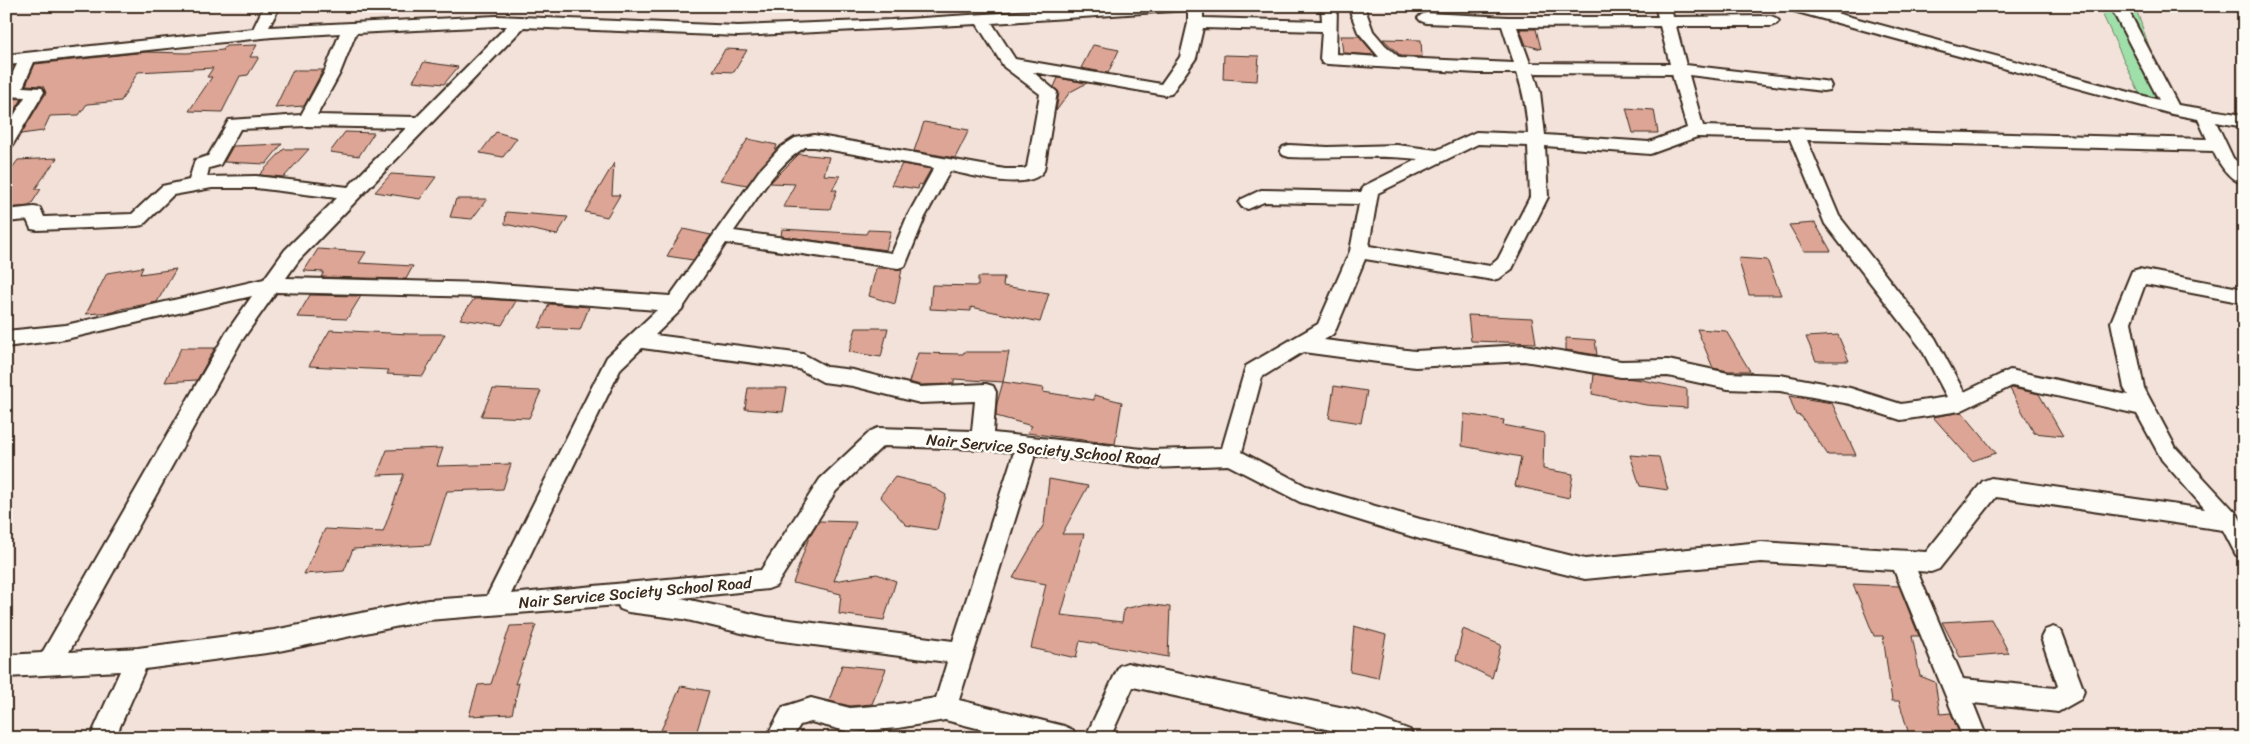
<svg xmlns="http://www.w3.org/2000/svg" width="2250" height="744" font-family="Sriracha,sans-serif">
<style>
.green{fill:#9fe0aa;stroke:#6d8564}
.building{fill:#dca595;stroke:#3b2a1e}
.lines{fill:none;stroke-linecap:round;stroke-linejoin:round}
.street-casing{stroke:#3b2a1e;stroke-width:4}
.street{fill:#fdfcf7;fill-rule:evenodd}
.labels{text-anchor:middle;stroke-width:5;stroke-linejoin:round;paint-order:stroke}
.street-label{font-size:16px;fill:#3b2a1e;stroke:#fdfcf7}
</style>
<rect width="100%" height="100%" fill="#f3e2da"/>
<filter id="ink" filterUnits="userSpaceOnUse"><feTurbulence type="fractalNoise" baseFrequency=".02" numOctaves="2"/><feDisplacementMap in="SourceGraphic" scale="10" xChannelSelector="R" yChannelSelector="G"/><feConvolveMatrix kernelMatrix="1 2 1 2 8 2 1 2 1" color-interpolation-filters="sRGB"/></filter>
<g filter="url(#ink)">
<path class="green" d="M2105,6h30l35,101 -28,-8 -41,-88z"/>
<g class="building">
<path d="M1520,29h16l5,20 -15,-4z"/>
<path d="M1341,36h18l16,19 -32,-2z"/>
<path d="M1383,39l38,1 1,17 -21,-1z"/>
<path d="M257,45l-7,12h9l-11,18 -8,1 -18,36 -33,-1 23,-34h-5l6,-9 -75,4 -17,29 -34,3 -8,11 -29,1 -7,15 -22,3 25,-41 -4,-7 -16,-1 9,-21 111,-12 41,1 36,-3 3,-4z"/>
<path d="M1093,45l26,5 -11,23 -27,-5z"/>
<path d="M725,49l22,1 -13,22 -21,-1z"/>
<path d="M1224,55l35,1 -2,25 -34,-2z"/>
<path d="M424,62l34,5 -14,17 -31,-3z"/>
<path d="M293,70h30l-19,36 -29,2z"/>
<path d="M1058,78l29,5 -17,9 -14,19 3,-19 -5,-5z"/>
<path d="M6,98l16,1 -16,26z"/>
<path d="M1626,108l28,2 4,23h-25z"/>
<path d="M924,122l45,8 -14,28 -41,-7z"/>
<path d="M345,132l29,1 -15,23 -29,-4z"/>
<path d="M496,132l21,6 -14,19 -23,-4z"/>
<path d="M748,139l29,6 -2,6 -28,34 -27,-5z"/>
<path d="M282,144l-16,20 -42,-2 9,-16z"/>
<path d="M284,149h25l-25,28 -25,-2z"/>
<path d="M799,154l30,3 -5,18 16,1 -8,14h5l-7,19 -47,-2 12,-23 -25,-1z"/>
<path d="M57,158l-22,31h6l-11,17 -24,2v-32l12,-16z"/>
<path d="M614,163l-2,32h8l-13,22 -22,-5z"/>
<path d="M902,164l29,5 -9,16 -3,-1 -1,5 -27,-4z"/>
<path d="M391,174l45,3 -16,22 -45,-7z"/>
<path d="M456,199h31l-15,20 -22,-2z"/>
<path d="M506,212l62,5 -11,18 -52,-11z"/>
<path d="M1815,223l16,28h-27l-15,-26z"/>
<path d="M683,229l28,6 -18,25 -26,-4z"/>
<path d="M782,229l84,5 2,-4 23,1 -5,19 -105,-14z"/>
<path d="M318,249l48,3 -7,11 54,3 -7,13 -85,-2 3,-5 -20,-1z"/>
<path d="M1738,258l29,2 14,35h-32z"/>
<path d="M143,267l-3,7 36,-5 -19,33 -36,7 -7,3 -28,2 21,-41z"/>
<path d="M876,268l26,1 -7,35 -26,-8z"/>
<path d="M978,277h26l-1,9 46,7 -9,29 -69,-15v4l-41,-2 2,-24 46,1z"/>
<path d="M310,295l51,1 -14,23 -50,-2z"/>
<path d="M474,299h10l32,2 -14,24 -42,-6z"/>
<path d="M549,304l40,3 -9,23 -41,-2z"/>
<path d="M1468,315l64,3 4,25 -65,-2z"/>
<path d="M856,328h32l-7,29 -32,-5z"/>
<path d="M1697,329l29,2 24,40h-22l-15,-3z"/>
<path d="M330,330l79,4h36l-22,42 -36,-2 2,-4 -80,-4z"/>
<path d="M1838,335l11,26h-33l-10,-24z"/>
<path d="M1566,338l29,2 2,15 -31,-5z"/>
<path d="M181,348h34l-18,32 -32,2z"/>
<path d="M964,352h45l-6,30 -49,-3v5l-34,1 -11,-3 9,-29 45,1z"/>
<path d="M1594,374l48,6 45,9v19l-41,-3 -54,-11z"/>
<path d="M1003,382l41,6 -1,4 51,8v-5l28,7 -7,42 -88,-11 5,-7 -36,-10 1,-13z"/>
<path d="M1334,386l33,5 -6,32 -32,-5z"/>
<path d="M748,388h39l-4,24 -38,-3z"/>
<path d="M2012,388l27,6 24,42 -29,-3 -24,-44z"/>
<path d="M493,389l48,2 -12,27 -48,-2z"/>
<path d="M1789,396l43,7 24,52h-28l-27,-39 -5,-1z"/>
<path d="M1962,412l34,41 -24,8 -39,-44z"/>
<path d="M1464,414l40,6 -1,5 41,8 -1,36 30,5 -4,24 -54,-12 6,-29 -59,-11z"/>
<path d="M443,448l-6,18 74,-2 -8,25 -56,2 -17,54 -77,4 -9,22 -40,3 21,-45 58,3 21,-58 -27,1 10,-25z"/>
<path d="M1630,455l29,2 9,33 -28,-4z"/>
<path d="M895,477l34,8 17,10 -9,35 -31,-5 -26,-29z"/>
<path d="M1049,479l39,7 -26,48h22l-23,81 61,7 2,-13 22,-5 24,3 -2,50 -88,-16 -4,17 -45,-10 15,-64 -33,-6 31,-54z"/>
<path d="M819,521l37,1 -22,59 43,-7 19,7 -12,39 -45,-6 2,-20 -48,-11 16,-46z"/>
<path d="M1853,584l46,2 20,50h-7l8,40 15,6 5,32 11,-1 10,25h-51l-11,-37h-7l-9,-65h-9z"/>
<path d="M1991,619l18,34 -49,4 -18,-35z"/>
<path d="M536,625l-21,59 4,-1 -7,31 -43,2 9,-31 13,-1 19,-58z"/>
<path d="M1354,626l32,9 -8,43 -28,-6z"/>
<path d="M1463,629l38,16 -9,33 -36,-18z"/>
<path d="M842,665l44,4 -14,35 -22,2 -21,-5z"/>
<path d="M681,686l28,5 -14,46 -34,-7z"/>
</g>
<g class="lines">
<defs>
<g id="street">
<path d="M264,6h16l-11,21 227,-11 242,10 153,-6 218,-14h94v12l119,3 -1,-15h16l-1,48 43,3 -21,-25 -10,-26h16l9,25 12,14 15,13 114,5 -12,-37 -76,-3 -5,-2 -3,-3 3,-3 5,-2 82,4h150l-3,-11h16l2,11 98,-1 5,2 3,3 -3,3 -5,2h-95l10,39 137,16 6,1 2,4 -2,4 -6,1 -134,-16 14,51 504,13 -9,-20 -26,-5 -386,-105 -3,-3h27l349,94 -49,-94h16l52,99 66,10v12l-28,-5 17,36 11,10v16c-15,-4 -25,-20 -31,-33l-406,-11 32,76 96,122 29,54 46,-22 118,25 -4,-7 -13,-66 21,-51 7,-2 105,20v14l-99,-19 -14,38 13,66 32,60 62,67 6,11v32l-8,-3 -13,-25 -227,-33 -57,72 -8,3 -14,-1 46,108 92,9 3,-2 -17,-48 4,-8 8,-3 8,3 23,61 -3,8 -23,13 -85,-9 14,35h-24l-69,-168 -133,-8 -176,17 -165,-40 -120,-37 -72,-37 -76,3 -117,-13 -76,245 105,26 9,4 3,8h-60l-71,-18 -47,8 -48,4 -39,-10 -11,3 -8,13h-26l17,-31 28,-9 39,10 48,-4 38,-6 11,-36 -180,-23 -84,-20 -55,-7 -8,-3 -2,-4 -190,15 -154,32 -129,17 -30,69h-25l30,-67 -114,6v-22l36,-2 184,-320 26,-37 -186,43 -60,8v-16l60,-6 198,-46 21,-29 52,-52 -81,-10h-44l-39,7 -30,30 -6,1 -100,4 -6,-1 -4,-9 -21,2v-12l28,-3 6,1 4,9 88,-3 30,-28 27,-6 6,-20 13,-4 21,-36 72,-5 23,-42 16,-40 -68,4 -238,25 -11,25 19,1 2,4 -32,54 -6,2v-19l19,-32 -19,-1v-9l11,-23 -11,1v-10l247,-26zM1188,10v13l-8,34 -19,27 -146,-25 -23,-36zM977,24l27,43 36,27 -13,73 -3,2h-19l-191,-34 -19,3 -14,9 -22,24 -89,125 -186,-13 -198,-5 13,-18 225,-233 214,9zM496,26h11l-90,91 -100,-2 23,-42 16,-40zM1660,26l10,38 -140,-1 -13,-36zM1203,28l119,3 -2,28 2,4 6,1 150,9h39c7,21 10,40 11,61l-52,-2 -39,18 -40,-5 -69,2 -39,-2 -6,2 -3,4 3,4 6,2c43,2 86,-3 129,2l-54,27 -3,6 -100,-2 -19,9 -3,4 3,4 6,2 16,-7 95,2 -9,47 -32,73 -72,42 -24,82 -70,2 -159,-17 3,-41 -3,-6 -7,-2 -66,3 -67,-17 -26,-3 -24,-13 -148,-19 27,-26 44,-66 172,25 7,-2 20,-49 25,-46c22,4 80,22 94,-1l13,-78 -24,-20 132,23 6,-1 25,-36zM1534,73l138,1 15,54 -38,14 -104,-7 -5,-43zM306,126l100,2 -58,59 -92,-11 -49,1 2,-9 11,-3 20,-36zM1697,137l93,2 35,85 96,124 26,49 -46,7 -51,-16 -70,-13 -52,-2 -60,-13 -47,1 -97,-16 -109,6 -91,-11 9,-6 3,-5 29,-70 128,21 7,-2 12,-9 36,-72 -3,-51 105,8zM1478,144l50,2 2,51 -32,62 -8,7 -121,-20 9,-53zM805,147h9l120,21 -27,49 -15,36 -158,-22c21,-29 40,-64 71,-84zM276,292l208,5 173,13 -50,47 -120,239 -59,4 -154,30 -136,18 -69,4 171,-309zM642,348l157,21 24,13 30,4 67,17 55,-2 -3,30 -94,-3 -7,3 -51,48 -59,91 -250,24 110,-226zM1303,352l112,15 109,-6 97,16 47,-1 60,13 52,2 70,13 51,16 59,-9 52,-25 125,28 25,46 43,49 -214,-31 -8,3 -57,71 -165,-10 -176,17 -165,-40 -114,-33 -64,-34 20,-75zM883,446l99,3 32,3 -61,189 -186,-24 -86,-19 87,-9 8,-3 60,-95z"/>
<path d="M1127,663l232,48 51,19 3,8h-46l-234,-51 -23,51h-25l34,-72z"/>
</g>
</defs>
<use href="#street" class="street-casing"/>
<use href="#street" class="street"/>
</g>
</g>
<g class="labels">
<g class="street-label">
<text transform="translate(1043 449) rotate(5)" y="6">Nair Service Society School Road</text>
<text transform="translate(635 592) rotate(-5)" y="6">Nair Service Society School Road</text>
</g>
</g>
<rect width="2250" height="744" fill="none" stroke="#fdfcf7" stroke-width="25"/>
<rect x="12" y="12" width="2225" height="719" fill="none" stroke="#3b2a1e" stroke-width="2" filter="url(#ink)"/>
</svg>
